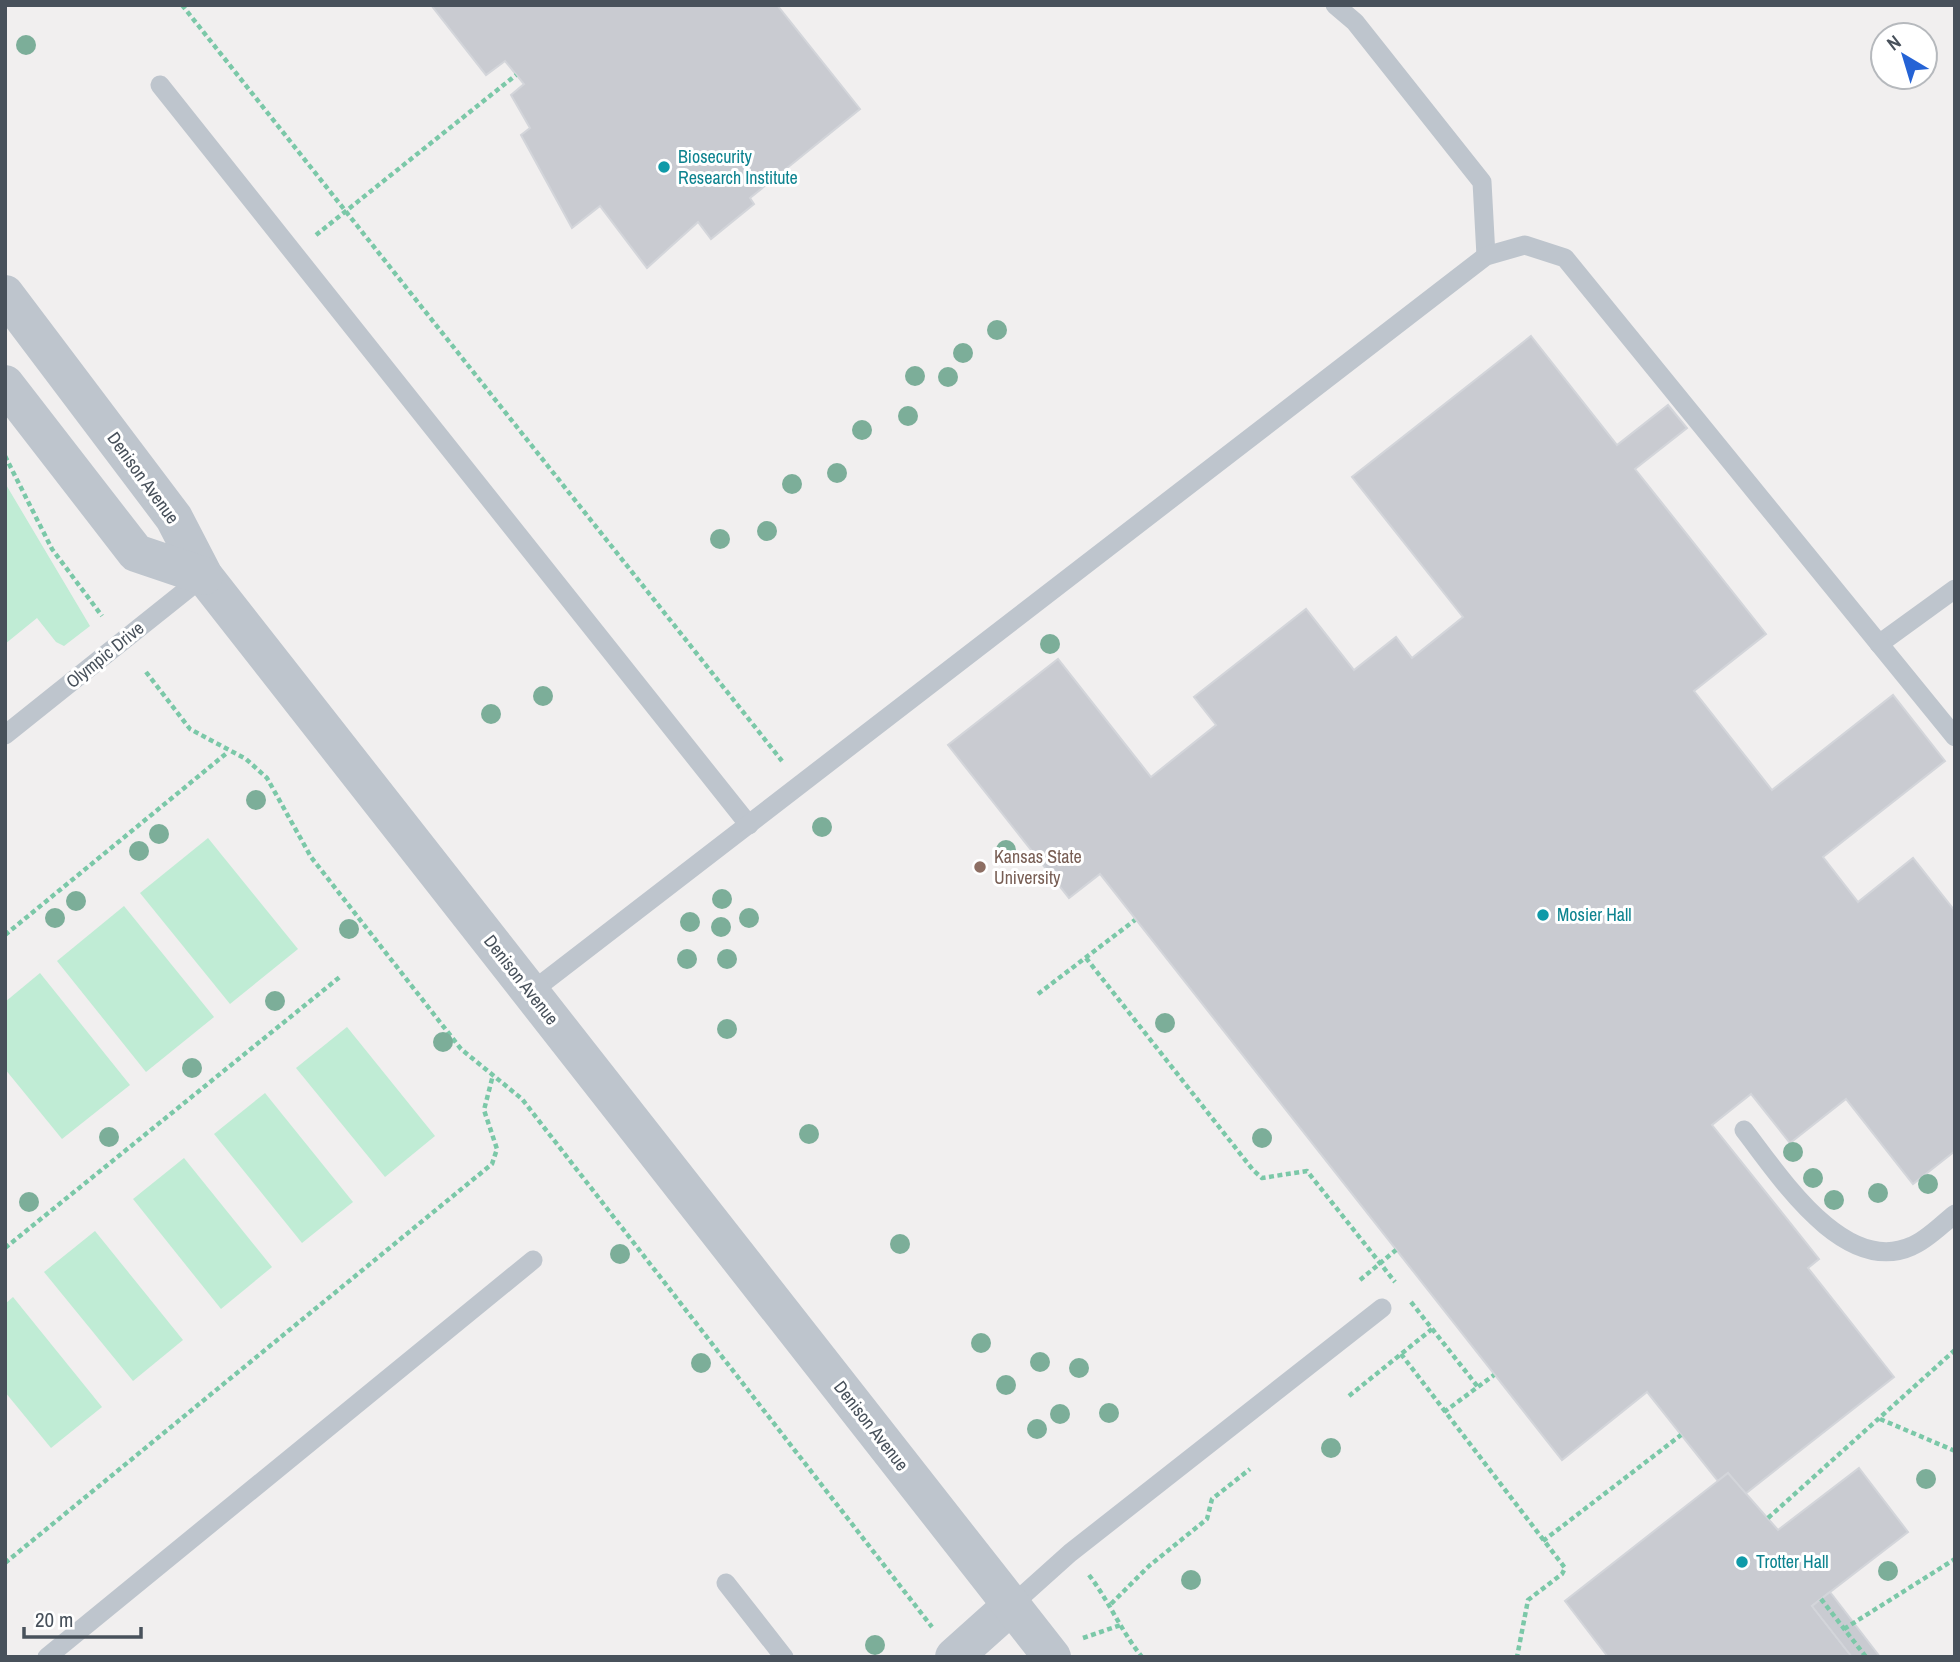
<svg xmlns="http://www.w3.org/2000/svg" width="1960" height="1662" font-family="'Archivo Narrow',sans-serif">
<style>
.green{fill:#c0ecd5}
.building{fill:#c9cbd1;stroke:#d3d5da;stroke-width:2}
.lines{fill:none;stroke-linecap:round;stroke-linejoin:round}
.path{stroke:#7bc8a8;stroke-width:4.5;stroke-dasharray:5 3.5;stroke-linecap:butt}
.service{stroke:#bec5cd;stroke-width:19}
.minor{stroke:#bec5cd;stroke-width:38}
.tertiary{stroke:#bec5cd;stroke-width:38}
.tree{fill:#7cae99}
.culture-dot{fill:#0f9aa8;stroke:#fff;stroke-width:2.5}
.education-dot{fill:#8d6e63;stroke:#fff;stroke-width:2.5}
.labels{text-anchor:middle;stroke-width:6;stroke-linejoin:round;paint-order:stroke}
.culture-label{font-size:18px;fill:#0d838f;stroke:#fff;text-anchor:start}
.street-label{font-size:18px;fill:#48515b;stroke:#fff}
.education-label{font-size:18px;fill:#785e54;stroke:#fff;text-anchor:start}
</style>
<rect width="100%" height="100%" fill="#f1efef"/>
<g class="green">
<path d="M5,483l85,143 -26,20 -8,-4 -19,-24 -32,26z"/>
<path d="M208,838l90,111 -68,55 -90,-111z"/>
<path d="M124,906l90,111 -68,55 -89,-111z"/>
<path d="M40,973l90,112 -68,54 -57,-70v-67z"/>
<path d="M347,1027l88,109 -50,41 -89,-109z"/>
<path d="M265,1093l88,109 -51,41 -88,-109z"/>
<path d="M184,1158l88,109 -51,42 -88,-110z"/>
<path d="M95,1231l88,109 -50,41 -89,-109z"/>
<path d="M13,1297l89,110 -51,41 -46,-56v-88z"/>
</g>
<g class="building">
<path d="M431,5h346l83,104 -110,89 4,6 -43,35 -13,-17 -51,46 -47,-62 -28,22 -51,-93 9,-7 -19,-33 13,-11 -19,-23 -19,14z"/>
<path d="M1531,336l86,109 51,-40 19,23 -52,41 131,165 -72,57 78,99 121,-95 52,66 -122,96 35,45 55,-44 42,53v240l-42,33 -67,-85 -56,44 -39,-49 -39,31 107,134 -11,9 86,109 -149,117 -17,-21 -10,8 -71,-89 -85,68 -462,-586 -31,24 -121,-153 110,-86 93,118 65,-52 -22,-28 112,-88 48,61 42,-33 16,21 51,-41 -111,-140z"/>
<path d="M1859,1468l49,64 -96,74 40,51h-244l-43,-56 163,-128 50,57z"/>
<path d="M1830,1592l50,65h-28l-40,-51z"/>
</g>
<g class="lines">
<g class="path">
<path d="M182,5l600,756"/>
<path d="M316,235l200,-160"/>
<path d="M5,456l47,93 50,67"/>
<path d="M146,672l44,57 56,30 21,19 44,79 150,192 61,50 410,528"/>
<path d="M5,935l223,-183"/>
<path d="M1086,958l167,212 9,8 45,-7 88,111"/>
<path d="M1038,994l97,-74"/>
<path d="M5,1248l336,-272"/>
<path d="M1360,1280l36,-30"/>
<path d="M1411,1302l67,85"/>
<path d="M1401,1354l164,214 -3,6 -34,26 -11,57"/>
<path d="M1349,1396l83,-67"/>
<path d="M1444,1412l50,-37"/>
<path d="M1880,1419l75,32"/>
<path d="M1768,1518l187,-168"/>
<path d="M1543,1541l138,-106"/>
<path d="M5,1563l487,-399 5,-15 -13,-39 9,-35"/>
<path d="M1089,1575c20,26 32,56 53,82"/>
<path d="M1821,1599l45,58"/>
<path d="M1111,1604l38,-38 58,-47 5,-20 38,-30"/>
<path d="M1844,1629l111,-70"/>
<path d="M1083,1638l38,-13"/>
</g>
<g class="service">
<path d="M1335,5l20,17 127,160 4,74"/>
<path d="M160,85l589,740"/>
<path d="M1879,644l76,-55"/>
<path d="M5,735l199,-159"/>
<path d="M531,992l955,-736 39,-11 40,13 390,479"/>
<path d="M1744,1130c35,45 100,147 168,116 15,-6 30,-22 43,-32"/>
<path d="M726,1583l58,74"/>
<path d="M1012,1605l58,-52 312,-245"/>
<path d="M47,1657l486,-397"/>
</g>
<path class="minor" d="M954,1657l58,-52"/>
<g class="tertiary">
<path d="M5,294l169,224 30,58 848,1081"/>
<path d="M5,384l131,169 68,23"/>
</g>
</g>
<g class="tree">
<circle cx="26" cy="45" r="10"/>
<circle cx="997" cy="330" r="10"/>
<circle cx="963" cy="353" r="10"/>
<circle cx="915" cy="376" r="10"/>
<circle cx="948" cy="377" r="10"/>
<circle cx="908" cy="416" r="10"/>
<circle cx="862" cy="430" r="10"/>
<circle cx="837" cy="473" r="10"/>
<circle cx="792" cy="484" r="10"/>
<circle cx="767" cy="531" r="10"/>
<circle cx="720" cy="539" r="10"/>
<circle cx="1050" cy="644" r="10"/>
<circle cx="543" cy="696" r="10"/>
<circle cx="491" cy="714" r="10"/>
<circle cx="256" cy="800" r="10"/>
<circle cx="822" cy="827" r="10"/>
<circle cx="159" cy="834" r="10"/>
<circle cx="1006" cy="850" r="10"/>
<circle cx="139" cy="851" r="10"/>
<circle cx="722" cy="899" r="10"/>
<circle cx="76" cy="901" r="10"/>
<circle cx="55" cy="918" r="10"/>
<circle cx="749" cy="918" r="10"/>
<circle cx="690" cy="922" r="10"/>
<circle cx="721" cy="927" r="10"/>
<circle cx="349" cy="929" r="10"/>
<circle cx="687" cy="959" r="10"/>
<circle cx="727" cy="959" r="10"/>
<circle cx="275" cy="1001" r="10"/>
<circle cx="1165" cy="1023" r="10"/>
<circle cx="727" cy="1029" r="10"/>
<circle cx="443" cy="1042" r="10"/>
<circle cx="192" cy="1068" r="10"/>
<circle cx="809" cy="1134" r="10"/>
<circle cx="109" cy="1137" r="10"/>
<circle cx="1262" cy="1138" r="10"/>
<circle cx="1793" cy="1152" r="10"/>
<circle cx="1813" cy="1178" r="10"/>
<circle cx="1928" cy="1184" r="10"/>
<circle cx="1878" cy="1193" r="10"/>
<circle cx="1834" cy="1200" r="10"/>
<circle cx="29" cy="1202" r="10"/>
<circle cx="900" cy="1244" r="10"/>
<circle cx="620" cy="1254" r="10"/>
<circle cx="981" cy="1343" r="10"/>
<circle cx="1040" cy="1362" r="10"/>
<circle cx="701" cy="1363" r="10"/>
<circle cx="1079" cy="1368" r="10"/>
<circle cx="1006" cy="1385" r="10"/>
<circle cx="1109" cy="1413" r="10"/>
<circle cx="1060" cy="1414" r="10"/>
<circle cx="1037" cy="1429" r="10"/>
<circle cx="1331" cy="1448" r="10"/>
<circle cx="1926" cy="1479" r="10"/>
<circle cx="1888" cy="1571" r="10"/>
<circle cx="1191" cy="1580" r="10"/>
<circle cx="875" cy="1645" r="10"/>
</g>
<g class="culture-dot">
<circle cx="664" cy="167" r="7"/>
<circle cx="1543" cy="915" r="7"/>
<circle cx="1742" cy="1562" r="7"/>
</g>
<circle class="education-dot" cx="980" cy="867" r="7"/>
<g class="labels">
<g class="culture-label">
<text x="678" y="163">Biosecurity<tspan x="678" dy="21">Research Institute</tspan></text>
<text x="1557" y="921">Mosier Hall</text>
<text x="1756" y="1568">Trotter Hall</text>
</g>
<g class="street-label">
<text transform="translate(143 478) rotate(54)" y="6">Denison Avenue</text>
<text transform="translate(105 655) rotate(-39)" y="6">Olympic Drive</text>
<text transform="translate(521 980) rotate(52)" y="6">Denison Avenue</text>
<text transform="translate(871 1426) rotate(52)" y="6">Denison Avenue</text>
</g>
<g class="education-label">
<text x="994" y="863">Kansas State<tspan x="994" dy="21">University</tspan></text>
</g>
</g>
<rect width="1960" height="1662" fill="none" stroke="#48515b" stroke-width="14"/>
<g transform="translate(1904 56) rotate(322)"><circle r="33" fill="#ffffff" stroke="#b6b9bd" stroke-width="2"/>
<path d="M0-5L12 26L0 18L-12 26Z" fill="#2563d5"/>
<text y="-10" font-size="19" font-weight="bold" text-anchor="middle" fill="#48515b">N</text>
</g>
<path d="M24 1627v10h117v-10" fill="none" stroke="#48515b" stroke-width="3.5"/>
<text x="35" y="1627" font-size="21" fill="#48515b" stroke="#ffffff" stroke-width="5" paint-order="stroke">20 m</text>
</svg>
